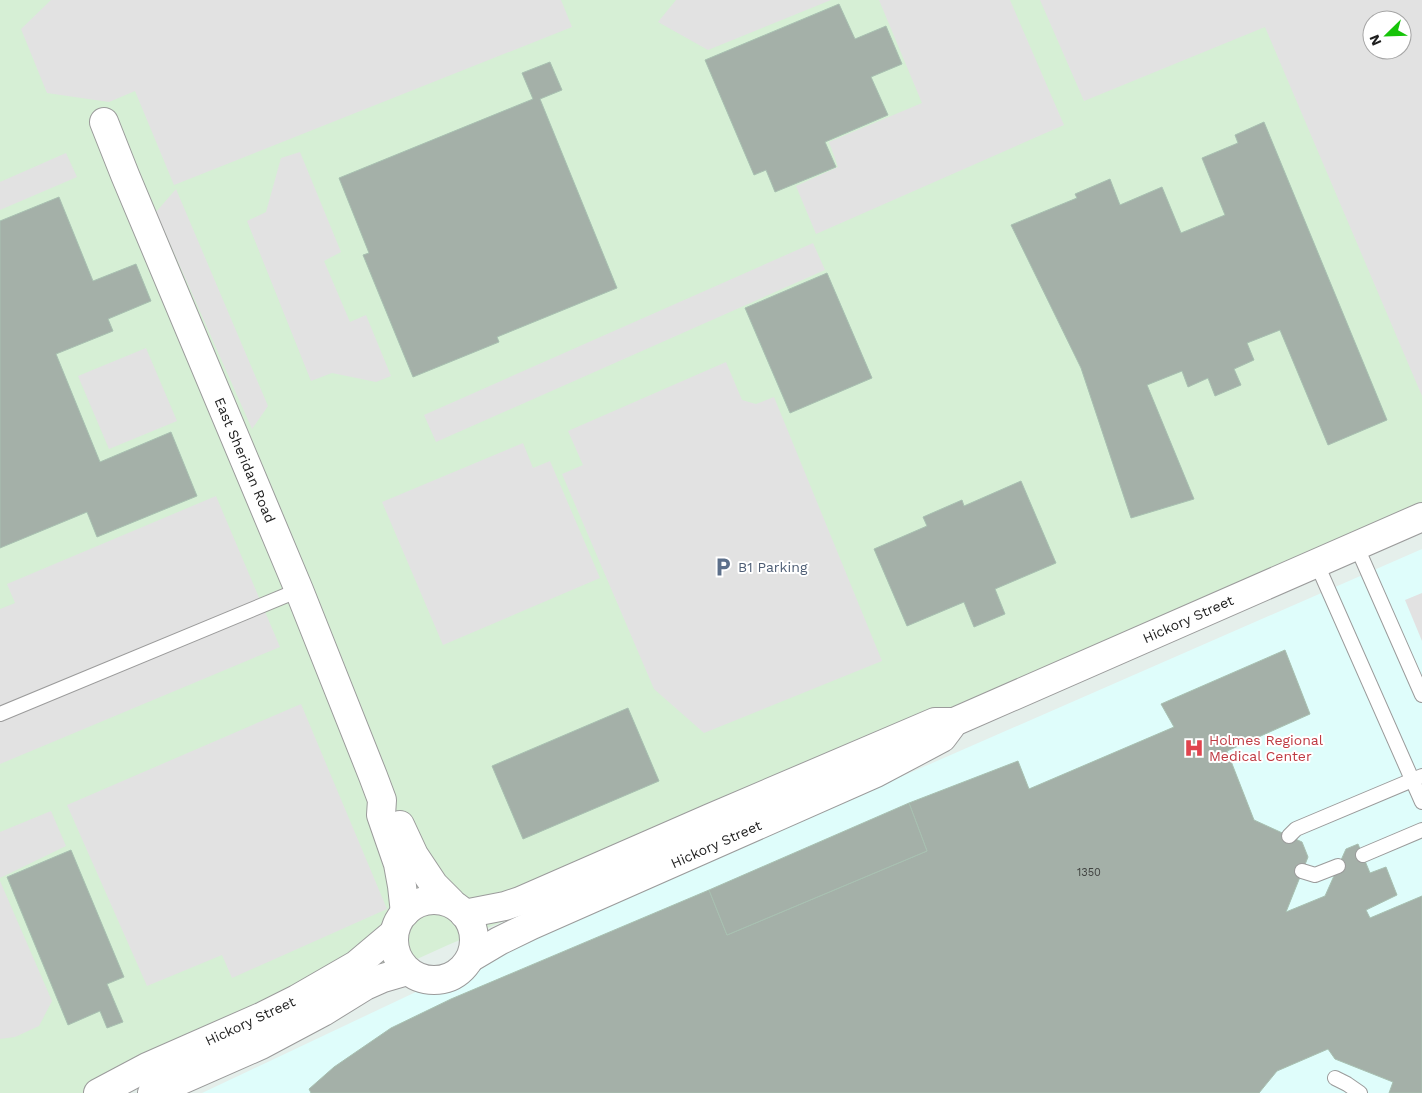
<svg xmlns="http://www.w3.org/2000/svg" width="1422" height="1093" font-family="'Work Sans',sans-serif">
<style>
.commercial{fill:#d6efd5;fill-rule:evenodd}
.education{fill:#dffdfb}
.parking{fill:#e2e2e2;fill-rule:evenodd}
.building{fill:#a4b0a8;stroke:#a8c0b1}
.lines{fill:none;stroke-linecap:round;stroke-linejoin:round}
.service-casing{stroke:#9b9b9b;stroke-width:16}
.minor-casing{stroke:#9b9b9b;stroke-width:30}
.tertiary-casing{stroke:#9b9b9b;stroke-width:30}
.service{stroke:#fff;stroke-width:14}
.minor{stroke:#fff;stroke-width:28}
.tertiary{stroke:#fff;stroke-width:28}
.labels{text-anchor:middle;stroke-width:4;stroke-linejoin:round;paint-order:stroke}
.number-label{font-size:11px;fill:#404240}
.street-label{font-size:14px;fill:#1e1e1e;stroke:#fff}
.service-label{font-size:14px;fill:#4e5e75;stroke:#fff;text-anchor:start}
.health-label{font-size:14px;fill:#be3a42;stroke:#fff;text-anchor:start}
</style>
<rect width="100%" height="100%" fill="#e5efeb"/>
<path class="commercial" d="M0,0h1422v527l-974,418 -327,148h-121zM1372,20h30v30h-30z"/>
<path class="education" d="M1422,549v544h-1220l307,-145z"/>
<g class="parking">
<path d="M51,0h510l11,27 -398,158 -39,-94 -26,11 -62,-9 -26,-64z"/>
<path d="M676,0h155l-123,50 -50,-28z"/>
<path d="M879,0h131l54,125 -248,109 -20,-48 42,-19 -9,-25 93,-39z"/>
<path d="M1040,0h382v396l-157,-369 -181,74zM1372,20h30v30h-30z"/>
<path d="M300,152l41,100 -17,9 26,61 16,-7 25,61 -15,6 -44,-9 -21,8 -64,-160 19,-9 15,-54z"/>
<path d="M66,153l11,24 -77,33v-28z"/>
<path d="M176,189l92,217 -16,23 -96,-217z"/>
<path d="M813,243l12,27 -389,172 -12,-27z"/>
<path d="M146,348l31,73 -68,28 -31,-73z"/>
<path d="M726,362l16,38 14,4 18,-7 108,264 -178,72 -50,-44 -92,-215 21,-9 -15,-34z"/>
<path d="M523,443l10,25 17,-7 50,117 -157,67 -61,-143z"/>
<path d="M216,496l64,151 -280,117v-155l15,-6 -8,-19z"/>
<path d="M1422,593v48l-17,-41z"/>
<path d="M301,704l86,205 -155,69 -10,-23 -75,31 -80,-181z"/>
<path d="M51,811l15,35 -66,32v-46z"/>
<path d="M0,881l52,120 -13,25 -24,11 -15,2z"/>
</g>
<g class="building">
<path d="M839,4l16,35 31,-13 16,38 -31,13 17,38 -63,27 11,25 -61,25 -9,-22 -12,5 -49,-115z"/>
<path d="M550,62l12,28 -22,9 77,189 -120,49 2,5 -86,35 -50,-122 6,-2 -30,-75 194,-79 -11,-26z"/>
<path d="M1264,122l123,298 -59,25 -48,-115 -33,13 7,17 -20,9 7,16 -26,11 -7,-18 -20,9 -6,-16 -35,14 47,114 -63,19 -50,-150 -70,-143 66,-27 -2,-4 35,-15 10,26 42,-18 19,46 44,-18 -23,-57 36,-15 -3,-8z"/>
<path d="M59,197l34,84 43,-17 15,37 -43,18 5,12 -57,23 44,108 71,-30 26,64 -100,41 -10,-25 -87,36v-327z"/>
<path d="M827,273l45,105 -82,35 -45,-105z"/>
<path d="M1021,481l35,82 -61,26 10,25 -31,13 -10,-25 -57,24 -33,-77 53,-23 -4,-9 39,-17 2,6z"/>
<path d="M1285,650l25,64 -83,37 27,69 48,22 6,15 -22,55 39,-16 21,-47 12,-5 12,29 16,-6 11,28 -31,15 4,8 52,-22v197h-33l4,-11 -58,-23 -7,-10 -51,22 -18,22h-948l-2,-4 25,-22 57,-39 60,-29 258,-109 18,45 200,-84 -18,-48 109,-42 11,28 145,-62 -13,-23z"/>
<path d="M628,708l31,73 -136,58 -31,-73z"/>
<path d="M909,803l18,48 -200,84 -18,-45z"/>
<path d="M71,850l53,127 -17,7 16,38 -16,6 -7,-17 -32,14 -61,-148z"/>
</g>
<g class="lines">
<defs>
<g id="service">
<path d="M1356,545l66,150"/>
<path d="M1316,562l106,240"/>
<path d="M0,714l299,-124"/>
<path d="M1289,836l7,-7 126,-53"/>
<path d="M1363,855l59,-25"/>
<path d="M1302,871l13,4 23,-9"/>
<path d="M1335,1078l12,6 13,9"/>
</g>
<g id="minor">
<path d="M104,122l21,53 174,415 74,186 9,24 -1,15 17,49 4,22 3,27"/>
<path d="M400,825l14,30 20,30 17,17"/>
</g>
<g id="tertiary">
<circle cx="434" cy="940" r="40"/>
<path d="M464,914l41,-8 15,-5 190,-83 225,-96h19l468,-205"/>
<path d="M472,957l27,-16 33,-16 344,-152 66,-35 9,-12"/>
<path d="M98,1093l49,-26 116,-51 34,-17 59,-34 38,-32"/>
<path d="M152,1093l109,-48 62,-33 42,-26 18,-8 24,-7"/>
</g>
</defs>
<use href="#service" class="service-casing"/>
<use href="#minor" class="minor-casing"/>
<use href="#tertiary" class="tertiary-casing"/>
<use href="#service" class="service"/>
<use href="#minor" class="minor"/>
<use href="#tertiary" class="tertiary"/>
</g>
<defs>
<symbol id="parking-bare" viewBox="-9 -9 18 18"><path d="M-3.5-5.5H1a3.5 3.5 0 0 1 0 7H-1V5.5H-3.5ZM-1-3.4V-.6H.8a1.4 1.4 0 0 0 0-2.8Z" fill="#5c6f8a" stroke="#fff" stroke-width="2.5" paint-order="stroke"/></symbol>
<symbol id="hospital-bare" viewBox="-9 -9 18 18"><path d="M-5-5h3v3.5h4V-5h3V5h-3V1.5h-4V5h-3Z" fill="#e0444e" stroke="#fff" stroke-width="2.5" paint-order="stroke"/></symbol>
</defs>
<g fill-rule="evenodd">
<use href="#parking-bare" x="709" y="553" width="28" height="28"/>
<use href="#hospital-bare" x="1180" y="734" width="28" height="28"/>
</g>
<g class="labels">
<g class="number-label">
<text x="1089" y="876">1350</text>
</g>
<g class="street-label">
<text transform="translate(245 460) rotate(67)" y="5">East Sheridan Road</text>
<text transform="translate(1188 619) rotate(-24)" y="5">Hickory Street</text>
<text transform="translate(716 844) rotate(-24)" y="5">Hickory Street</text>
<text transform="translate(250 1021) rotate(-25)" y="5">Hickory Street</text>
</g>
<g class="service-label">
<text x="738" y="572">B1 Parking</text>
</g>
<g class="health-label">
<text x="1209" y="745">Holmes Regional<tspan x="1209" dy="16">Medical Center</tspan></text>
</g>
</g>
<g transform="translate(1387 35) rotate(247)"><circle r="24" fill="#ffffff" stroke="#a5a5a5"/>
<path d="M0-4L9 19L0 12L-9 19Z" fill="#16c409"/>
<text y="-8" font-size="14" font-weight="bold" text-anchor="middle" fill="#1e1e1e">N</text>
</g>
</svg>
